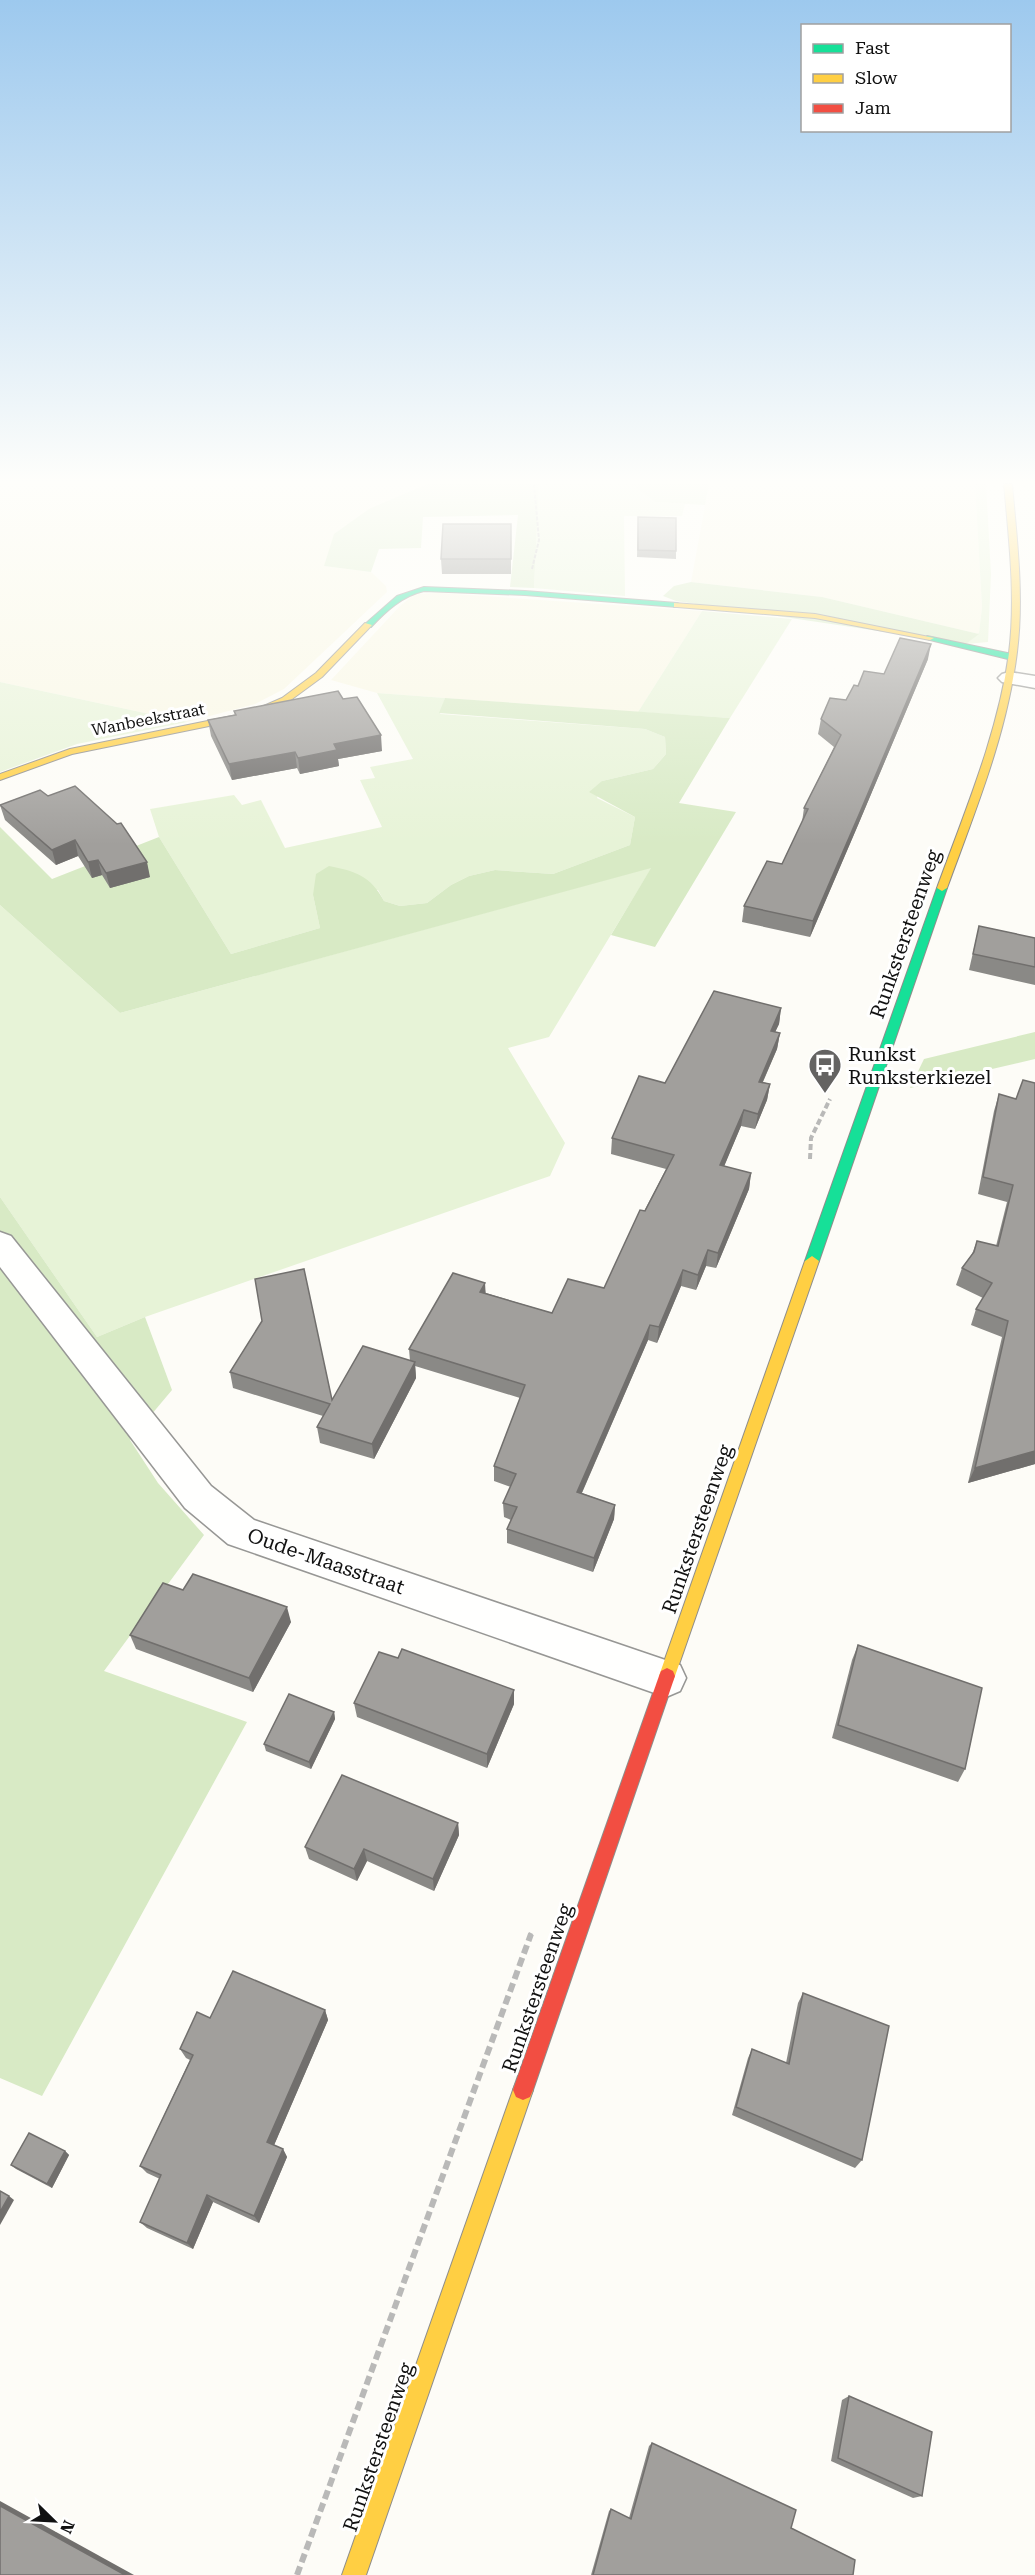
<svg xmlns="http://www.w3.org/2000/svg" width="1035" height="2575" font-family="'Roboto Serif',serif">
<style>
.farmland{fill:#f9f7e4}
.green{fill:#e7f3d7}
.forest{fill:#d8eac5}
.lines{fill:none;stroke-linecap:round;stroke-linejoin:round}
.street-casing{stroke:#979795;stroke-width:3}
.fast-casing{stroke:#8e8d8b;stroke-width:2}
.slow-casing{stroke:#8e8d8b;stroke-width:2}
.jam-casing{stroke:#8e8d8b;stroke-width:2}
.path-far3{stroke:#b9b9b8;stroke-width:2;stroke-dasharray:4 1.5;stroke-linecap:butt}
.path-far2{stroke:#b9b9b8;stroke-width:4;stroke-dasharray:6 3;stroke-linecap:butt}
.path-far1{stroke:#b9b9b8;stroke-width:4.5;stroke-dasharray:8 4;stroke-linecap:butt}
.path{stroke:#b9b9b8;stroke-width:6;stroke-dasharray:9 4.5;stroke-linecap:butt}
.street{fill:#fffffe;fill-rule:evenodd}
.fast{fill:#16e098;fill-rule:evenodd}
.slow{fill:#ffcf43;fill-rule:evenodd}
.jam{fill:#f24e42;fill-rule:evenodd}
.wall{fill:#8a8986}
.shaded-wall{fill:#716f6d}
.building{fill:#a19f9c;stroke:#716f6d;stroke-width:1.5}
.labels{text-anchor:middle;stroke-width:6;stroke-linejoin:round;paint-order:stroke}
.far-street-label{font-size:16px;fill:#111;stroke:#fff}
.street-label{font-size:20px;fill:#111;stroke:#fff}
.poi-label{font-size:20px;fill:#111;stroke:#fff;text-anchor:start}
</style>
<rect width="100%" height="100%" fill="#fdfcf7"/>
<g class="farmland">
<path d="M0,484h427l-18,7 -85,75 47,6 15,14 1,6 -103,97 -29,15 -68,18 -187,-40z"/>
<path d="M709,484h266l7,123 -3,27 -157,-37 -131,-15z"/>
<path d="M439,593l263,18 -64,101 -261,-19 -46,-13 69,-74 15,-12z"/>
</g>
<g class="green">
<path d="M539,484h92l24,18 30,2 -3,12h-58l1,80 -91,-8z"/>
<path d="M975,484h11l5,90 -3,68 -22,2 13,-11 3,-26z"/>
<path d="M702,611l90,8 -62,99 -92,-6z"/>
<path d="M0,682l187,40 -110,22 -77,28z"/>
<path d="M377,693l68,5 -5,16 205,15 20,8 1,17 -13,15 -51,12 -5,17 38,19 -5,28 -77,29 -58,-4 -26,6 -18,9 -24,18 -27,3 -16,-5 -6,-11 -65,5 7,33 -89,26 -72,-117 -9,-28 84,-14 8,10 19,-5 24,48 97,-21 -22,-47 15,-2 -5,-11 43,-8z"/>
<path d="M652,867l-103,170 -41,11 57,95 -15,33 -405,141 -48,20 -97,-140v-292l120,108z"/>
</g>
<g class="forest">
<path d="M427,484h112l-5,104 -24,-1 8,-72 -95,2 -2,31 -42,1 -8,23 -47,-6 10,-32 35,-25z"/>
<path d="M631,484h78l-4,21 -50,-3z"/>
<path d="M691,582l131,15 157,37 -13,10 -290,-43 -13,-5 11,-10z"/>
<path d="M445,698l285,20 -51,85 57,9 -81,135 -44,-12 40,-67 -531,145 -120,-108v-78l52,52 107,-42 72,117 89,-26 -7,-33 3,-21 13,-8c26,5 42,10 55,35l16,5 27,-3 24,-18 18,-9 26,-6 58,4 77,-29 5,-28 -46,-25 13,-11 51,-12 13,-15 -1,-17 -20,-8 -206,-16z"/>
<path d="M1035,1032v27l-125,29 14,-29z"/>
<path d="M0,1197l97,140 48,-20 27,73 -42,50 28,43 46,52 -100,136 143,51 -205,374 -42,-18z"/>
</g>
<g class="lines">
<defs>
<g id="street">
<path d="M1009,672l26,4v12l-33,-6 -4,-4 4,-4z"/>
<path d="M0,1232l11,4 200,250 43,34 426,145 6,13 -6,13 -14,6 -438,-153 -43,-36 -185,-241z"/>
</g>
<g id="fast">
<path d="M424,587l101,4 152,12 4,2 -4,2 -152,-12 -101,-4c-22,5 -38,20 -53,36l-7,-2 33,-29z"/>
<path d="M927,636l85,18 4,3 -4,3 -82,-20 -4,-2z"/>
<path d="M942,885l5,3 -128,373 -2,3h-10l-2,-3 132,-373z"/>
</g>
<g id="slow">
<path d="M1004,484h8c5,56 12,113 5,168 -10,82 -42,159 -70,236l-5,3 -5,-3c28,-77 61,-154 72,-235 7,-56 0,-113 -5,-169z"/>
<path d="M674,603l141,11 119,24 -4,2 -115,-22 -138,-11h-3z"/>
<path d="M365,623l7,2 -50,52 -34,25 -35,15 -181,37 -72,26v-6l70,-25 177,-36 35,-15 34,-25z"/>
<path d="M812,1256l7,5 -144,415 -2,5 -6,3 -6,-3 -2,-5 146,-415z"/>
<path d="M523,2080l7,3 3,7 -167,485h-24l171,-485 3,-7z"/>
</g>
<path id="jam" d="M667,1668l6,3 2,5 -142,414 -3,7 -7,3 -7,-3 -3,-7 146,-414 2,-5z"/>
</defs>
<use href="#street" class="street-casing"/>
<use href="#fast" class="fast-casing"/>
<use href="#slow" class="slow-casing"/>
<use href="#jam" class="jam-casing"/>
<path class="path-far3" d="M532,569l7,-29 -5,-56"/>
<path class="path-far2" d="M810,1159l1,-21 19,-39"/>
<path class="path-far1" d="M530,1935l1,-2"/>
<path class="path" d="M297,2575l234,-641"/>
<use href="#street" class="street"/>
<use href="#fast" class="fast"/>
<use href="#slow" class="slow"/>
<use href="#jam" class="jam"/>
</g>
<g class="wall">
<path d="M638,517l38,34v8l-39,-2z"/>
<path d="M511,524v50h-69l-1,-15z"/>
<path d="M928,659l-70,166 -48,112 -68,-15 2,-16 38,-42 20,-42 2,-14 30,-61 -16,-13 3,-15 25,-19 12,-14 26,-12z"/>
<path d="M343,699l39,52 -44,8 1,7 -39,8 -3,-6 -65,12 -21,-44 -3,-16 27,-5 -1,-4z"/>
<path d="M0,805l150,72 -40,11 -8,-13 -10,3 -14,-22 -22,9 -51,-45z"/>
<path d="M979,926l56,12v47l-66,-15z"/>
<path d="M781,1008l-2,16 -4,8 5,1 -3,16 -14,33 7,2 -3,16 -12,29 -14,-3 -17,40 27,7 -2,16 -33,79 -10,-2 -10,24 -15,-4 -24,57 -9,-3 -66,153 33,12 -1,14 -21,53 -86,-29v-14l4,-9 -7,-3 -1,-14 8,-16 -17,-6v-15l26,-68 -105,-32 1,12 -42,81 -54,-16 -3,-16 6,-11 -90,-28 -3,-16 102,28 78,-39 -1,-12 77,-56 66,20 52,-25 62,-119 -55,-15 1,-16 53,-55z"/>
<path d="M1035,1083v381l-67,19 34,-146 -31,-12 5,-16 7,-11 -27,-13 6,-17 10,-14 5,-13 19,5 11,-44 -29,-8 16,-83 5,-17 17,5z"/>
<path d="M183,1590l108,32 -38,70 -117,-43 -6,-14z"/>
<path d="M858,1645l107,124 -7,13 -126,-44 20,-78z"/>
<path d="M398,1658l116,32v14l-27,64 -130,-51 -3,-14z"/>
<path d="M334,1712l1,7 -24,50 -45,-18 -2,-7z"/>
<path d="M458,1823l1,12 -25,56 -67,-30 -10,20 -48,-22 -4,-12z"/>
<path d="M803,1993l59,167 -7,8 -123,-53 16,-57 4,-9 34,14 12,-60z"/>
<path d="M325,2010l3,10 -54,125 9,4 4,8 -28,66 -46,-21 -20,47 -46,-21 -7,-6 20,-43 -13,-6 -7,-7 50,-106 -4,-2 -6,-9 30,-31z"/>
<path d="M65,2151l4,4 -17,33 -36,-19 -5,-4z"/>
<path d="M849,2396l73,100 -9,2 -82,-37 11,-61z"/>
<path d="M652,2443l139,85 62,47h-262l18,-64 2,-2 18,9 20,-72z"/>
</g>
<g class="shaded-wall">
<path d="M931,644l-3,15 -70,166 -48,112 3,-16z"/>
<path d="M381,735l1,16 -44,8 1,7 -39,8 -2,-16 36,-14z"/>
<path d="M295,752l2,16 -65,12 -3,-16z"/>
<path d="M75,840l3,16 -22,9 -4,-15z"/>
<path d="M98,860l4,15 -10,3 -4,-16z"/>
<path d="M147,862l3,15 -40,11 -4,-15z"/>
<path d="M781,1008l-2,16 -11,23 3,-16z"/>
<path d="M780,1033l-3,16 -21,48 3,-15z"/>
<path d="M770,1084l-3,16 -12,29 3,-15z"/>
<path d="M744,1110l-3,16 -23,55 2,-16z"/>
<path d="M751,1173l-2,16 -33,79 2,-15z"/>
<path d="M708,1250l-2,16 -10,24 2,-15z"/>
<path d="M683,1270l-2,16 -24,57 2,-16z"/>
<path d="M485,1283l1,15 -6,-6z"/>
<path d="M650,1325l-2,15 -72,166 1,-14z"/>
<path d="M415,1362l1,16 -42,81 -2,-15z"/>
<path d="M1035,1451v13l-67,19 7,-15z"/>
<path d="M615,1505l-1,14 -21,53 1,-14z"/>
<path d="M287,1607l4,15 -38,70 -4,-14z"/>
<path d="M514,1690v14l-27,64v-14z"/>
<path d="M334,1712l1,7 -24,50 -2,-7z"/>
<path d="M458,1823l1,12 -25,56 -1,-12z"/>
<path d="M364,1849l3,12 -10,20 -3,-12z"/>
<path d="M325,2010l3,10 -56,130 -5,-8z"/>
<path d="M283,2149l4,8 -28,66 -5,-7z"/>
<path d="M65,2151l4,4 -17,33 -5,-4z"/>
<path d="M207,2195l6,7 -20,47 -6,-6z"/>
<path d="M9,2196l5,4 -14,25v-13z"/>
<path d="M0,2501l134,74h-9l-125,-69z"/>
</g>
<g class="building">
<path d="M638,517l38,1v33l-38,-1z"/>
<path d="M443,524h68v35h-70z"/>
<path d="M900,638l31,6 -70,166 -48,111 -69,-15 23,-45 15,3 26,-55 -4,-1 37,-73 -20,-16 9,-21 16,2 8,-15 4,1 6,-15 20,3z"/>
<path d="M338,691l5,8 14,-2 24,38 -47,9 3,6 -39,8 -3,-6 -66,12 -21,-44 28,-5 -2,-4z"/>
<path d="M75,786l42,38 4,-1 26,39 -41,11 -8,-13 -10,2 -13,-22 -23,10 -52,-45 40,-15 8,6z"/>
<path d="M979,926l56,12v29l-62,-13z"/>
<path d="M714,991l67,17 -10,23 9,2 -21,49 11,2 -12,30 -14,-4 -24,55 31,8 -33,80 -10,-3 -10,25 -15,-5 -24,57 -9,-2 -73,167 38,13 -21,53 -87,-29 10,-22 -14,-4 13,-29 -22,-8 31,-81 -116,-36 44,-76 32,10 -5,9 72,21 16,-34 36,9 36,-78 5,1 29,-56 -62,-17 27,-62 26,7z"/>
<path d="M1023,1080l12,3v368l-60,17 33,-147 -32,-12 16,-26 -30,-15 12,-16 3,-11 21,5 15,-61 -30,-8 16,-83 17,5z"/>
<path d="M304,1269l28,131 31,-54 52,16 -43,82 -55,-17 13,-23 -100,-32 32,-51 -7,-42z"/>
<path d="M193,1574l94,33 -38,71 -119,-43 33,-52 20,7z"/>
<path d="M858,1645l124,43 -17,81 -127,-44z"/>
<path d="M402,1649l112,41 -27,64 -133,-51 25,-51 19,6z"/>
<path d="M289,1694l45,18 -25,50 -45,-18z"/>
<path d="M342,1775l116,48 -25,56 -69,-30 -10,20 -49,-22z"/>
<path d="M233,1971l92,39 -58,132 16,7 -29,67 -47,-21 -20,48 -47,-21 21,-47 -21,-9 53,-111 -13,-6 17,-37 13,6z"/>
<path d="M803,1993l86,33 -27,134 -126,-53 16,-58 37,15z"/>
<path d="M29,2133l36,18 -18,33 -36,-19z"/>
<path d="M0,2191l9,5 -9,16z"/>
<path d="M849,2396l83,36 -10,64 -84,-38z"/>
<path d="M652,2443l144,67 -5,18 64,32 -2,15h-260l18,-66 20,10z"/>
<path d="M0,2506l125,69h-125z"/>
</g>
<linearGradient id="sky" x2="0" y2="1"><stop stop-color="#9dc9ee"/><stop offset="0.57" stop-color="#fefefb"/><stop offset="1" stop-color="#fefefb" stop-opacity="0"/></linearGradient>
<rect width="1035" height="845" fill="url(#sky)"/>
<defs>
<symbol id="bus-pin" viewBox="-11 -11 22 30"><path d="M0 17L-7.5 6A9.5 9.5 0 1 1 7.5 6Z" fill="#646362" stroke="#fff"/><path d="M-5-6H5V4H4V6H2V4H-2V6H-4V4H-5ZM-3.5-4V0h7V-4ZM-3.5 1.2v1.5H-2V1.2ZM2 1.2v1.5H3.5V1.2Z" fill="#fff"/></symbol>
</defs>
<g fill-rule="evenodd">
<use href="#bus-pin" x="806" y="1046" width="38" height="52"/>
</g>
<g class="labels">
<g class="far-street-label">
<text transform="translate(148 719) rotate(-11)" y="6">Wanbeekstraat</text>
</g>
<g class="street-label">
<text transform="translate(905 934) rotate(-71)" y="7">Runkstersteenweg</text>
<text transform="translate(697 1529) rotate(-71)" y="7">Runkstersteenweg</text>
<text transform="translate(326 1561) rotate(19)" y="7">Oude-Maasstraat</text>
<text transform="translate(537 1988) rotate(-71)" y="7">Runkstersteenweg</text>
<text transform="translate(378 2447) rotate(-71)" y="7">Runkstersteenweg</text>
</g>
<g class="poi-label">
<text x="848" y="1061">Runkst<tspan x="848" dy="23">Runksterkiezel</tspan></text>
</g>
</g>
<rect x="801" y="24" width="210" height="108" fill="#ffffff" stroke="#a0a0a0" stroke-width="1.5"/>
<rect x="813" y="44" width="30" height="9" fill="#16e098" stroke="#a0a0a0" stroke-width="1.5"/>
<text x="855" y="54" font-size="18" fill="#111111">Fast</text>
<rect x="813" y="74" width="30" height="9" fill="#ffcf43" stroke="#a0a0a0" stroke-width="1.5"/>
<text x="855" y="84" font-size="18" fill="#111111">Slow</text>
<rect x="813" y="104" width="30" height="9" fill="#f24e42" stroke="#a0a0a0" stroke-width="1.5"/>
<text x="855" y="114" font-size="18" fill="#111111">Jam</text>
<g transform="translate(54 2521) rotate(114)" stroke="#ffffff" stroke-width="4.5" paint-order="stroke">
<path d="M0-4.5L10 22L0 15L-10 22Z" fill="#111111"/>
<text y="-9" font-size="16" font-weight="bold" text-anchor="middle" fill="#111111">N</text>
</g>
</svg>
